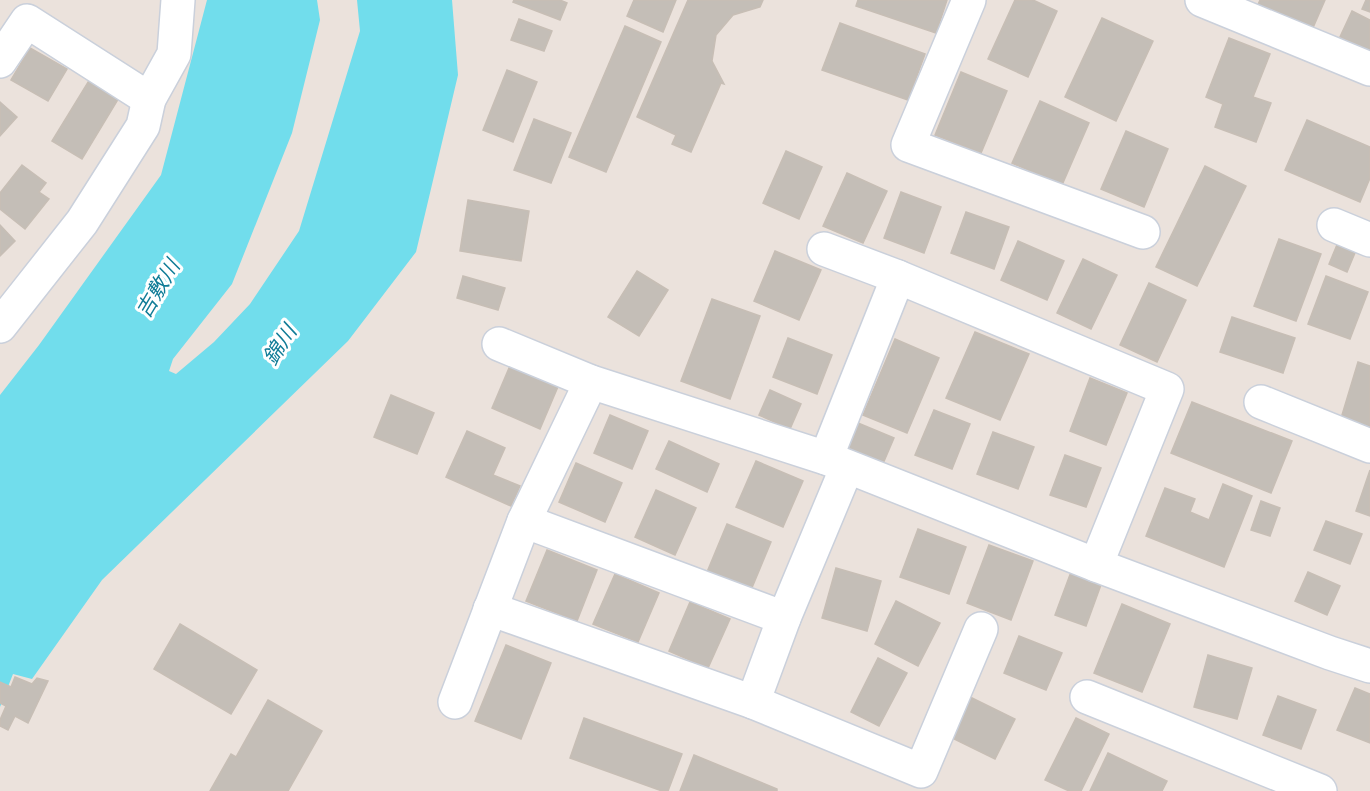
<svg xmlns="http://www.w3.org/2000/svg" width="1370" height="791" font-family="'Nunito Sans','Noto Sans JP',sans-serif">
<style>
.water{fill:#71ddec}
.building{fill:#c4beb7;stroke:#c7beb5;stroke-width:1.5}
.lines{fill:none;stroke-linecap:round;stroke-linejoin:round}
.minor-casing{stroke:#cad0db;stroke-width:36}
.minor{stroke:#fff;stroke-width:33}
.labels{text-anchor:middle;stroke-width:6;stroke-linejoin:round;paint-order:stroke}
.water-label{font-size:21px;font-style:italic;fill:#107c97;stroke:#fff}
</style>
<rect width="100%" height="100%" fill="#ebe2dc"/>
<path class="water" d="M207,0h110l3,20 -28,113 -60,151 -59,75 -4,12 7,3 38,-32 36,-38 49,-73 61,-200 -3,-31h95l6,75 -42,177 -68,89 -246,239 -70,99 -19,-5 -13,33v-312l39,-50 122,-170z"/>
<g class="building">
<path d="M514,0h46l7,3 -7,17 -47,-18z"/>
<path d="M634,0h42l-13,32 -36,-16z"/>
<path d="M688,0h75l-3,7 -27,8 -17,20 -4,26 12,23 -3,-1 -30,69 -19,-8 4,-9 -39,-18z"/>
<path d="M858,0h89l-11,33 -80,-27z"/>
<path d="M1015,0h18l24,11 -29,66 -40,-18z"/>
<path d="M1260,0h65l-13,30 -55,-23z"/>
<path d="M1366,0h4v12l-8,-3z"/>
<path d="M1352,11l18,9v31l-30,-14z"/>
<path d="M1102,18l51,23 -37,80 -51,-24z"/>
<path d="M519,19l33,12 -8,20 -33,-11z"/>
<path d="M840,23l85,31 -17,46 -86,-30z"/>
<path d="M625,26l36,16 -55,130 -37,-15z"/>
<path d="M1229,38l41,16 -17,43 18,6 -15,39 -41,-15 8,-23 -17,-7z"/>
<path d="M30,48l37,21 -19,32 -37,-21z"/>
<path d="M507,70l30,12 -24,60 -30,-12z"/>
<path d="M961,72l46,19 -26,62 -46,-18z"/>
<path d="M90,79l30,17 -38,63 -30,-18z"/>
<path d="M1040,101l49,22 -27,62 -50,-22z"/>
<path d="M0,102l17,15 -17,19z"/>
<path d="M534,119l37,14 -20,50 -37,-13z"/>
<path d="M1307,120l63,27v31l-10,24 -75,-32z"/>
<path d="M1126,131l42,18 -24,58 -43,-18z"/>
<path d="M786,151l36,16 -23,52 -36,-16z"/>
<path d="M22,165l24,18 -7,9 10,7 -24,30 -25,-20v-16z"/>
<path d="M1205,166l41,20 -49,100 -41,-19z"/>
<path d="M847,173l40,18 -24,52 -40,-17z"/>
<path d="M901,192l40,15 -17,46 -40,-15z"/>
<path d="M468,200l61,11 -8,50 -61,-10z"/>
<path d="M966,212l43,15 -15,42 -43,-16z"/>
<path d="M0,225l15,16 -15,15z"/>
<path d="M1279,239l42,15 -25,67 -42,-15z"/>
<path d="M1339,240l18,8 -10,24 -18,-8z"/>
<path d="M1018,241l46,20 -17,39 -46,-20z"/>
<path d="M775,251l46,19 -22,50 -45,-19z"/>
<path d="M1083,259l34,16 -26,54 -34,-16z"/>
<path d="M637,271l31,19 -29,46 -31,-19z"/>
<path d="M463,276l42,12 -7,22 -41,-12z"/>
<path d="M1326,276l42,16 -18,47 -42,-15z"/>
<path d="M1149,283l37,17 -29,62 -37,-17z"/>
<path d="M712,299l48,17 -30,83 -49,-18z"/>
<path d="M1232,317l63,21 -12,35 -63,-21z"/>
<path d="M975,332l54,22 -29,66 -54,-22z"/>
<path d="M788,338l44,17 -15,39 -44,-17z"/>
<path d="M895,339l44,19 -32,75 -44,-18z"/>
<path d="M512,361l48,21 -20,47 -48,-21z"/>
<path d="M1358,362l12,4v68l-31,-9z"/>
<path d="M1090,378l37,15 -21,52 -36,-14z"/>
<path d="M770,390l31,14 -11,25 -31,-14z"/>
<path d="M391,395l43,18 -17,41 -43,-17z"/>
<path d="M1192,402l100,39 -21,52 -100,-40z"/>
<path d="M934,410l36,14 -18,45 -37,-14z"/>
<path d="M610,415l38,16 -16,38 -38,-16z"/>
<path d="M858,423l36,15 -12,28 -36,-16z"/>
<path d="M467,431l38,17 -12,27 27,11 -9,20 -65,-29z"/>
<path d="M993,432l41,15 -16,42 -41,-15z"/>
<path d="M669,441l50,23 -12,28 -51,-23z"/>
<path d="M1065,455l36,13 -15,39 -36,-12z"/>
<path d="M756,461l47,20 -20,46 -47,-20z"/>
<path d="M576,463l46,20 -17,39 -46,-20z"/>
<path d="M1370,470v46l-14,-5z"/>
<path d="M1223,484l29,12 -28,71 -78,-31 19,-48 30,11 -5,13 19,8z"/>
<path d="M656,490l40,18 -21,47 -40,-18z"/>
<path d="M1261,501l19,7 -10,28 -19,-6z"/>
<path d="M1326,521l36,13 -12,30 -36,-14z"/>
<path d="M727,524l44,18 -20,48 -44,-18z"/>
<path d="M918,529l48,18 -17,47 -49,-17z"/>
<path d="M989,545l44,16 -22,59 -44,-17z"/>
<path d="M547,550l50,20 -20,51 -51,-20z"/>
<path d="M836,568l45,13 -14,50 -45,-13z"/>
<path d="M1071,572l31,10 -16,44 -31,-11z"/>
<path d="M1308,572l32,14 -13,29 -32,-14z"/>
<path d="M615,574l44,19 -21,49 -45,-18z"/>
<path d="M896,601l44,22 -22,43 -43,-22z"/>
<path d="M690,602l40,17 -22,49 -39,-17z"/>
<path d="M1122,604l48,20 -28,68 -48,-19z"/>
<path d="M180,624l77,46 -26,44 -77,-45z"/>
<path d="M1019,636l43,17 -16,37 -42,-17z"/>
<path d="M506,645l45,18 -30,76 -46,-18z"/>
<path d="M1208,655l44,13 -15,51 -43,-12z"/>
<path d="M878,658l29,15 -28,53 -28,-14z"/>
<path d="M15,677l17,7 5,-6 11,3 -20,42 -13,-7 -7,14 -8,-4v-6l6,-14 -6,-3v-21l11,5z"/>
<path d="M1355,688l15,6v49l-33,-13z"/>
<path d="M1278,696l38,14 -15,39 -38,-14z"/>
<path d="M970,697l45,22 -20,40 -45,-22z"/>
<path d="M268,700l54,31 -34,60h-78l21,-37 5,3z"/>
<path d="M584,718l98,36 -14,37h-6l-92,-33z"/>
<path d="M1076,718l33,16 -28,57h-12l-24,-11z"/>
<path d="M1108,753l59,28 -5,10h-72z"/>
<path d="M694,755l83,34v2h-97z"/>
</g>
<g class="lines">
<defs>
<g id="minor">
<path d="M969,0l-61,145 235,87"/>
<path d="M1202,0l168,69"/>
<path d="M0,61l27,-40 122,78"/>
<path d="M1334,225l36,15"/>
<path d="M824,249l74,28 269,112 -71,176"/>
<path d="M0,326l82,-104 61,-96 6,-27 25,-45 4,-54"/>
<path d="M499,344l92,38 235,76 270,107 234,88 40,13"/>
<path d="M1261,402l109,44"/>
<path d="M826,458l72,-181"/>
<path d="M524,521l260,97"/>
<path d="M490,609l263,93 168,69 60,-142"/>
<path d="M1087,697l233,94"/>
<path d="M455,702l69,-181 67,-139"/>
<path d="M753,702l31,-84 63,-151"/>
</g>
</defs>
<use href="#minor" class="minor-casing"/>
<use href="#minor" class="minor"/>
</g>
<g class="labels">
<g class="water-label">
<text transform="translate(158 289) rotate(-59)" y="7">吉敷川</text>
<text transform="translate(280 345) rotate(-57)" y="7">錦川</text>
</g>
</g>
</svg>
